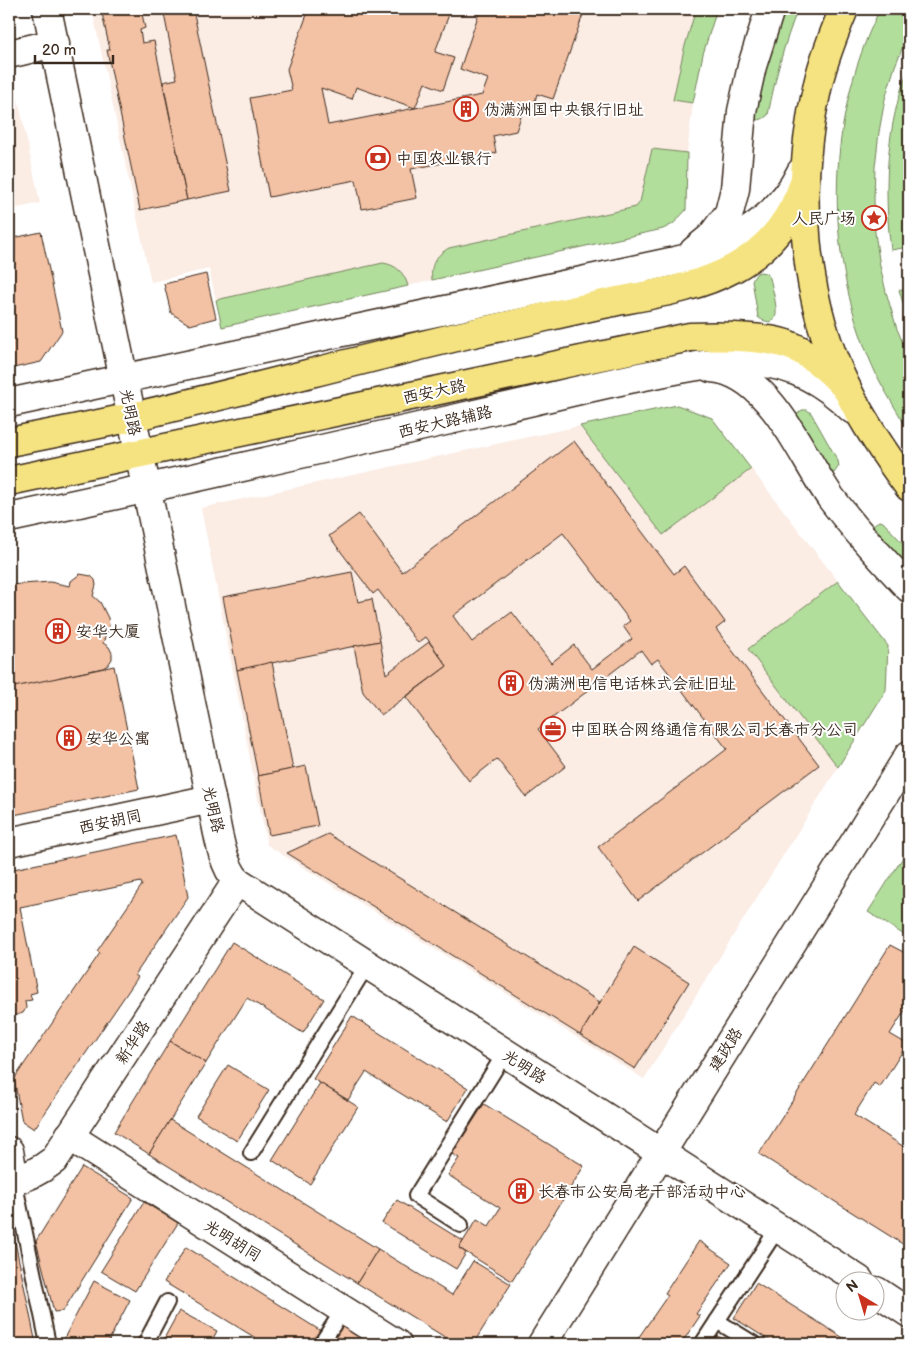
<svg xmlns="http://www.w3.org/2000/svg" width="918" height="1353" font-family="'Balsamiq Sans','LXGW WenKai TC',sans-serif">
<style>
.built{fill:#fbece4}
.green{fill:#b2de9c;stroke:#76845d}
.building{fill:#f3c1a4;stroke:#3b2a1e;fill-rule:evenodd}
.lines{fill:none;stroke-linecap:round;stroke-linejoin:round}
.lane-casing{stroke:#3b2a1e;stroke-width:18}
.street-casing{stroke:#3b2a1e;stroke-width:31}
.secondary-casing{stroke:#3b2a1e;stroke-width:31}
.primary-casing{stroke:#3b2a1e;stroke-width:31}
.lane{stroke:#fff;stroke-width:14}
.street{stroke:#fff;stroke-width:28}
.secondary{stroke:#fff;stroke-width:28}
.primary{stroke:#f5e381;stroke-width:28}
.labels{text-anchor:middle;stroke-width:4;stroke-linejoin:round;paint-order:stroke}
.poi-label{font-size:16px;fill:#3b2a1e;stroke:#fff;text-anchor:start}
.street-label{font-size:16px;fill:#3b2a1e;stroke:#fff}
</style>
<rect width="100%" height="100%" fill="#fff"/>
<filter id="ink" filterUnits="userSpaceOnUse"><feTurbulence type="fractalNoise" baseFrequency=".02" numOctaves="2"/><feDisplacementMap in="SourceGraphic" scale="10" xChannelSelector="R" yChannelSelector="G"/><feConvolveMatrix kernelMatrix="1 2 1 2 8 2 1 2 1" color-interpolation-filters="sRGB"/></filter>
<g filter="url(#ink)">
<g class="built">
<path d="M92,9h625l-14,45 -10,49 -6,50 -1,57 -13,14 -10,5 -441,98 -13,-58 -58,13z"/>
<path d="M12,70l28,133 -31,7v-139z"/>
<path d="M677,405l35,13 176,228 -2,44 -242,389 -377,-234 -66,-337z"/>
</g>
<g class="green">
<path d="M696,9h21l-14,45 -10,49 -20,-3 11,-51z"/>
<path d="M778,9h20c-14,34 -23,70 -30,106 -5,4 -8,6 -14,4z"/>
<path d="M880,9h29v23l-14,34 -10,33 -6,33 -4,35 -1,32 1,34 5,33 6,26 11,37 12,28v74c-11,-18 -22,-36 -32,-55 -54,-115 -53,-254 3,-367z"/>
<path d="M909,67v180l-18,3c-8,-61 -5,-125 18,-183z"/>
<path d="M652,149l35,4 -1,57 -13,14 -10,5 -231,51c-2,-15 3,-24 17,-32l187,-41 4,-5z"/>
<path d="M383,263c13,2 21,9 25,23l-186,41 -6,-27z"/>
<path d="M761,272l6,2 3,4c2,9 7,27 6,36 -1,11 -13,8 -18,3l-6,-37 5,-7z"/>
<path d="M909,288v35l-10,-33z"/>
<path d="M677,405l35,13 39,51 -88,66 -83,-109z"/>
<path d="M802,410h5l4,3 27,48 1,5 -5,7 -4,1 -35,-58z"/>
<path d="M879,521l4,1 26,28v25l-38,-49z"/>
<path d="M838,581l50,65 -2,44 -48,77 -90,-118z"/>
<path d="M909,848v90l-41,-26z"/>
</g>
<g class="building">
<path d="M101,9h40l4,19 -5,2 2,13 12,-2 33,159 -47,10 -33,-160h3z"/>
<path d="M163,9h30l38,182 -44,9 -24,-118 14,-3z"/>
<path d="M309,9h142l-16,43 19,6 -11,32 -18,-7 -10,25 67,-13 6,-16 -28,-10 19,-56 -13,-4h119l-32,90 -16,-5 -5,17 -8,-3 -8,23 -23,5 3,17 -85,16 6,29 -55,11 -6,-29 -87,17 -19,-99 42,-8 -5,-21zM356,87l59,21 -87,17 -7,-37 31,11z"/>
<path d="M9,171l6,30 -6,2z"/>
<path d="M41,232l21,99 -21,31 -32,7v-130z"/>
<path d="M206,274l10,44 -26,7 -19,-12 -7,-29z"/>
<path d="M574,441l100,133 10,-8 41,56 -9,7 103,136 -181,136 -40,-54 129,-98 -69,-90 -7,5 -10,-14 -103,79 28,37 -40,31 -29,-38 -28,22 -63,-84 41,-31 -21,-29 -8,6 -40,-53 -5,4 -44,-58 30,-22 43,58zM563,533l67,88 -7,5 9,13 -40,30 -18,-24 -23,18 -39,-51 -40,30 -19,-26z"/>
<path d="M352,572l6,30 14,-3 8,42 -143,29 -14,-73z"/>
<path d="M80,574l11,2 4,4 1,5 -3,11 7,6 8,16 1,8 -6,17 6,4 3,6v6l-4,6 -5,3 -42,9 -31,10 -21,3v-105l41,-3 20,4 1,-5z"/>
<path d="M380,641l6,33 43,-32 18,24 -66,49 -18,-23 -9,-46z"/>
<path d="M272,662l21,107 -35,7 -21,-106z"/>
<path d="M114,666l25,123 -130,27v-128z"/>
<path d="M306,766l12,60 -49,9 -11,-59z"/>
<path d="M328,834l272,168 -20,33 -293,-182z"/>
<path d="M176,835l12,62 -53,78 3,2 -104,152 -12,-8 -8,-42 86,-126 -3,-2 45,-66 -1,-3 -121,25 17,85 -7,2 2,6 -7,1 1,7 -3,5 -14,4v-147z"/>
<path d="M232,942l92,57 -21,34 -56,-35 -41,65 -36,-22z"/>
<path d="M890,945l19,10v49l-19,30 17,10 -27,43 -6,-4 -20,32 55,35v98l-150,-94z"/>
<path d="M634,947l55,35 -54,87 -55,-34z"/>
<path d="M352,1016l116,72 -21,34 -81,-50 -18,28 -35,-21z"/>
<path d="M170,1041l36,22 -57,91 -35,-22z"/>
<path d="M228,1065l41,25 -32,51 -41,-25z"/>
<path d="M320,1083l38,24 -48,77 -38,-24z"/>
<path d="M484,1104l100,62 -72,115 -53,-33 18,-29 12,7 11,-18 -52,-33 11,-17 -7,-4z"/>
<path d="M170,1120l208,129 -21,34 -208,-129z"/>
<path d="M82,1167l51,31 -70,113 -9,1 -18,-71z"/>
<path d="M397,1200l66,41 -4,7 7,5 -10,16 -74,-46z"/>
<path d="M144,1202l34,21 -43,68 -34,-20z"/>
<path d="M11,1222l25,122h-27v-121z"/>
<path d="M699,1241l32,22 -35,51 4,2 -19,28h-47l34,-49 -3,-2z"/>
<path d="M186,1247l135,84 -8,13h-57l3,-4 -95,-58z"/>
<path d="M378,1249l74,46 21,-34 38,23 -38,60h-17l-99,-61z"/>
<path d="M94,1281l36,19 -23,44h-46z"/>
<path d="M756,1283l97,61h-78l-41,-26z"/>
<path d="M179,1311l38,20 -7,13h-49z"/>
<path d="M341,1325l30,19h-42z"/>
<path d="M718,1336l12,8h-17z"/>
</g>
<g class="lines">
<defs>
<g id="lane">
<path d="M251,1153l116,-188"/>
<path d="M14,1180l33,159"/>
<path d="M461,1225l-45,-29 89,-143"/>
<path d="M717,1321l37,23"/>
<path d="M145,1344l22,-42"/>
<path d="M321,1344l22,-34"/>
<path d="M702,1344l76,-116"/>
</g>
<g id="street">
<path d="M9,54l46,-11"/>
<path d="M69,1136l328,208"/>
<path d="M9,1151l5,29"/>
</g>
<g id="secondary">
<path d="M47,9l164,790c6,25 9,63 26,82l622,399"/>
<path d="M694,251l17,-14 18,-24 6,-24 7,-78 10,-45 18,-57"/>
<path d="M711,368c59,4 90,88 120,130 24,32 51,61 78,90"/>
<path d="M9,403l657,-140c13,-3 26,-5 38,-10 40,-13 79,-43 97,-81"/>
<path d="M9,518c162,-34 323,-71 484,-108 56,-12 111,-27 167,-37 30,-6 60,-12 91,-11 41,1 73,19 101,47"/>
<path d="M9,842l202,-43"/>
<path d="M9,1182c17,-4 31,-11 45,-22l183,-279"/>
<path d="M876,1291l33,22"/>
<path d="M542,1344l367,-589"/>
</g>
<g id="primary">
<path d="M844,9c-10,24 -20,49 -26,75 -24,101 -17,213 30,307 17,34 38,65 61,96"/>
<path d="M9,442c41,-8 82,-16 123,-25 117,-27 233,-59 350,-86 44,-9 87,-20 131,-29 41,-8 84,-14 121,-34 35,-19 60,-51 71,-89"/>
<path d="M9,481l681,-144c27,-1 70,-1 96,7 24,8 45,27 61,45"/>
</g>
</defs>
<use href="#lane" class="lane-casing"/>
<use href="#street" class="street-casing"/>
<use href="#secondary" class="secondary-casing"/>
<use href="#primary" class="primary-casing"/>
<use href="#lane" class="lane"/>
<use href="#street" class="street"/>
<use href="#secondary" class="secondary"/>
<use href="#primary" class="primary"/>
</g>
</g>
<defs>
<symbol id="building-ring" viewBox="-11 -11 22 22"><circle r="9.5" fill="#fff" stroke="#c8321e" stroke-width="1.5"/><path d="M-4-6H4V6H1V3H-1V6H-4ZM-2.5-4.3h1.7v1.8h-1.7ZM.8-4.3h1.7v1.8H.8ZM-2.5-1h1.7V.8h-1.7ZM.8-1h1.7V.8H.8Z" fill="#c8321e"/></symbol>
<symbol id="bank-ring" viewBox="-11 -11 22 22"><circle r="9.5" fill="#fff" stroke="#c8321e" stroke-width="1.5"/><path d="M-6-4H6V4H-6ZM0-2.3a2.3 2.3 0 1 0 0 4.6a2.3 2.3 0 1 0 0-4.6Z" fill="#c8321e"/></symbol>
<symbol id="sight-ring" viewBox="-11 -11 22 22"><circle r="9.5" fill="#fff" stroke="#c8321e" stroke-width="1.5"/><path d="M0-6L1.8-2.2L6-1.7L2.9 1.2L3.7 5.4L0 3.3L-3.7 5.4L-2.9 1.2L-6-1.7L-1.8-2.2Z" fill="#c8321e"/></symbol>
<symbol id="office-ring" viewBox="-11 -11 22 22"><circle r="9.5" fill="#fff" stroke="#c8321e" stroke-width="1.5"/><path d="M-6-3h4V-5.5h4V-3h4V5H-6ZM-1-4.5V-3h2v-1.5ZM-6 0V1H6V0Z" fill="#c8321e"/></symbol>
</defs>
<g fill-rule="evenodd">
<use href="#building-ring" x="452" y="95" width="28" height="28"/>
<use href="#bank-ring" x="364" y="144" width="28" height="28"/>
<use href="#sight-ring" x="860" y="204" width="28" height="28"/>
<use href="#building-ring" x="44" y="617" width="28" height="28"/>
<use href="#building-ring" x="497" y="669" width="28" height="28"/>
<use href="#office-ring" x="539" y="715" width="28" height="28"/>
<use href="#building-ring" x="55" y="724" width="28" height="28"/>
<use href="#building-ring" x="507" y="1177" width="28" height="28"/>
</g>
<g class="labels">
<g class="poi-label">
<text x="484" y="115">伪满洲国中央银行旧址</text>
<text x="396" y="164">中国农业银行</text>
<text x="856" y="224" text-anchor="end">人民广场</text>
<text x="76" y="637">安华大厦</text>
<text x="528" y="689">伪满洲电信电话株式会社旧址</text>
<text x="570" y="735">中国联合网络通信有限公司长春市分公司</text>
<text x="86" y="744">安华公寓</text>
<text x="538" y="1197">长春市公安局老干部活动中心</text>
</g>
<g class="street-label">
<text transform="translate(434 391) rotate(-12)" y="6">西安大路</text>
<text transform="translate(131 412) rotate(78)" y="6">光明路</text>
<text transform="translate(445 421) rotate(-13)" y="6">西安大路辅路</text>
<text transform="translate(214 809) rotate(77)" y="6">光明路</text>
<text transform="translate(110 821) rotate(-12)" y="6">西安胡同</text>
<text transform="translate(132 1042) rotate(-57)" y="6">新华路</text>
<text transform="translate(725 1049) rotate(-58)" y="6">建政路</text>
<text transform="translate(525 1066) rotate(33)" y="6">光明路</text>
<text transform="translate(233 1240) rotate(32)" y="6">光明胡同</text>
</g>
</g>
<rect width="918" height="1353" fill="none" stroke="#fff" stroke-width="30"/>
<rect x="15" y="15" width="888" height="1323" fill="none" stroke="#3b2a1e" stroke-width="2" filter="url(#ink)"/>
<g transform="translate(860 1296) rotate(322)"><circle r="24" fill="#ffffff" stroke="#b1aaa5"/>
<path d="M0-4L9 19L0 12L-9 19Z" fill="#c8321e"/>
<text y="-8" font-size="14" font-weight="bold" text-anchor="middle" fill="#3b2a1e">N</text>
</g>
<path d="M35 55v8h78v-8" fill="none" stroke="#3b2a1e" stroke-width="2.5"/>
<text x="42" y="55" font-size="15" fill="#3b2a1e" stroke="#ffffff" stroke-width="4" paint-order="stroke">20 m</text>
</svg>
